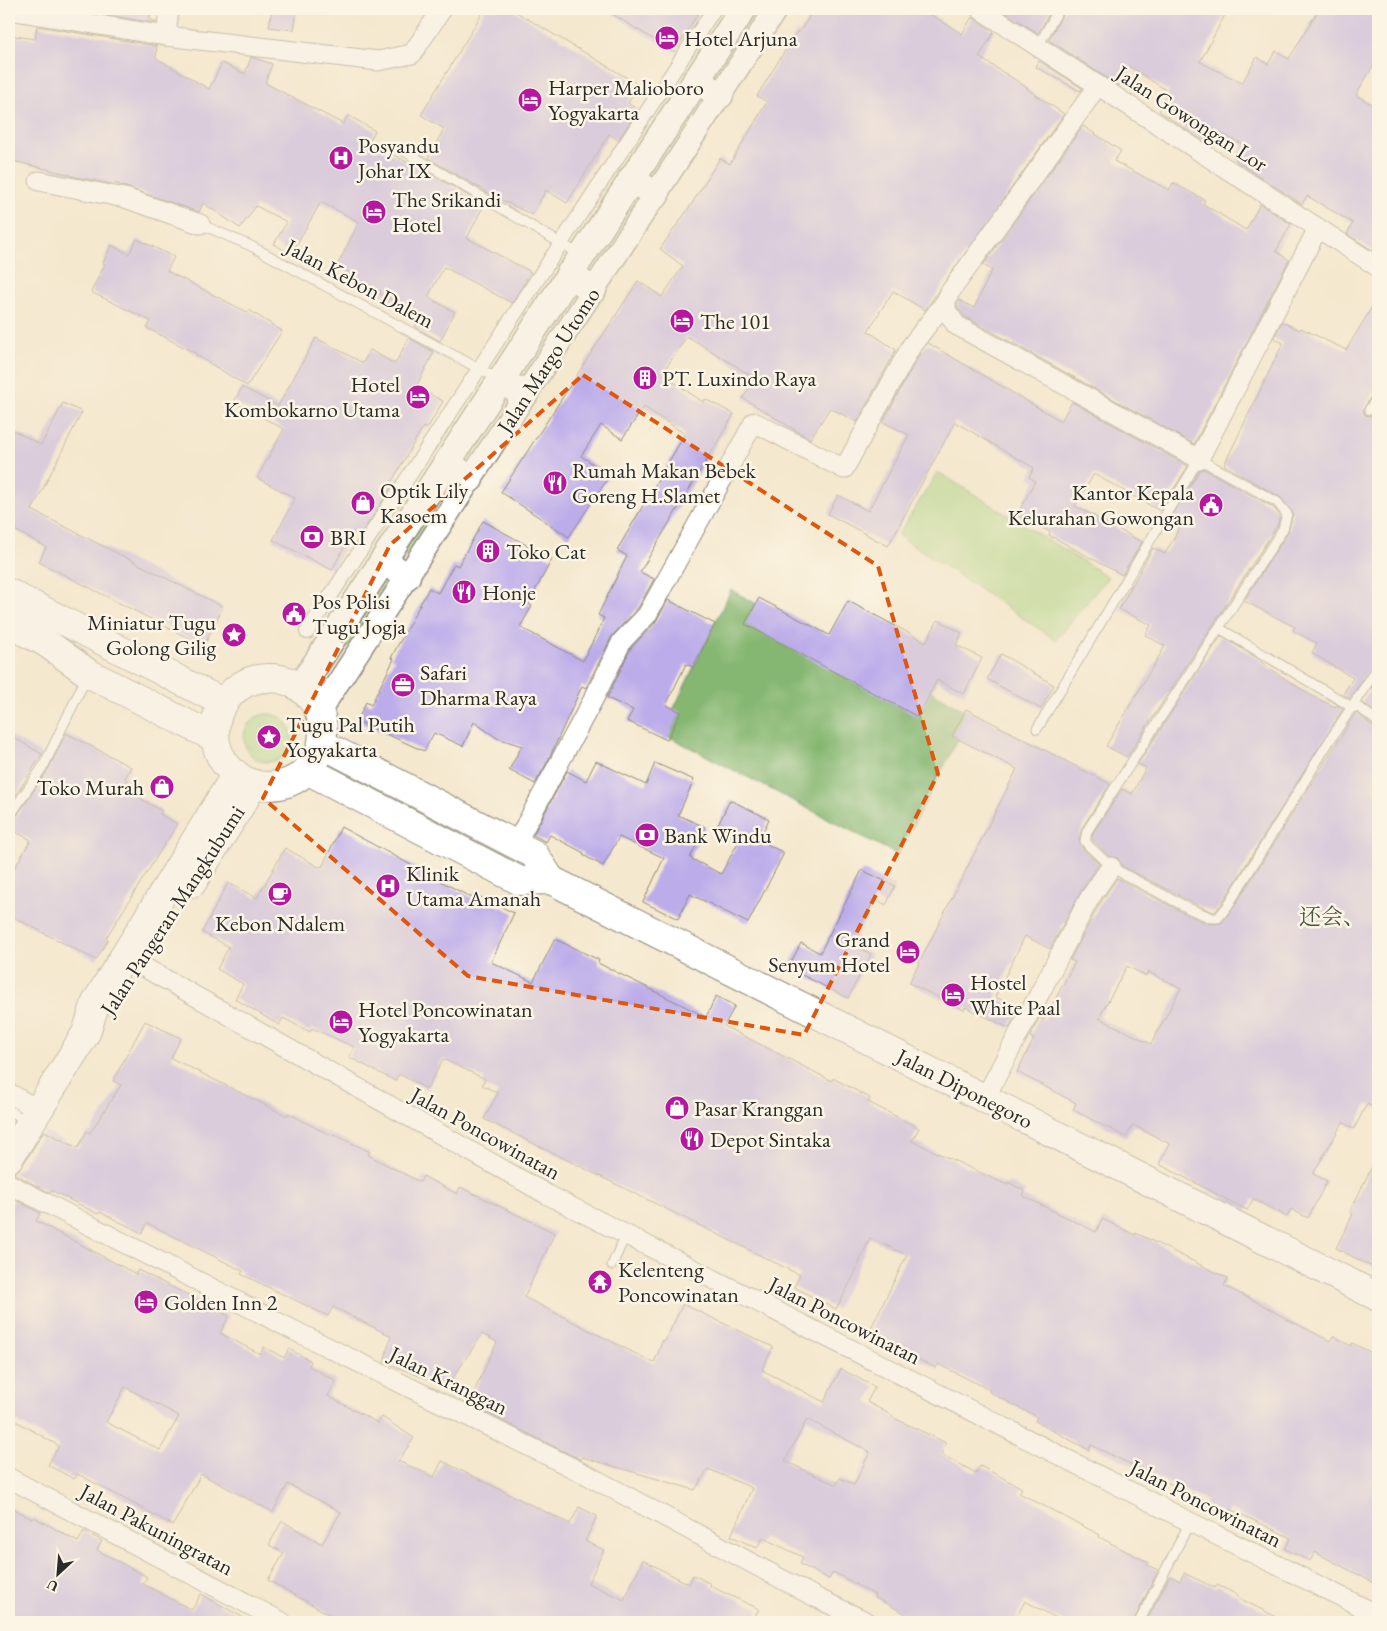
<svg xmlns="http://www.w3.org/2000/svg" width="1387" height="1631" font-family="'EB Garamond','Noto Serif SC',serif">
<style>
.green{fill:#a8d684;stroke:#6a8058}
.forest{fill:#86b772;stroke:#58714e}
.building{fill:#bcacea;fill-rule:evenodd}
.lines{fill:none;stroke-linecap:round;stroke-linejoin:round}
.service-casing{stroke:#908a7c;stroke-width:11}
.pedestrian-casing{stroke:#908a7c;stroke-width:16}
.minor-casing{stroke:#908a7c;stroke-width:21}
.tertiary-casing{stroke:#908a7c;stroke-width:25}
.secondary-casing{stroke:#908a7c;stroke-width:29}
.primary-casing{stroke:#908a7c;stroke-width:30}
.service{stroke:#fff;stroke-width:9}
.pedestrian{stroke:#fff;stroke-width:14}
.minor{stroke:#fff;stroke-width:19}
.tertiary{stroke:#fff;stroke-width:22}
.secondary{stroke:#fff;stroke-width:26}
.primary{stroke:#fff;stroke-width:28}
.marked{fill:none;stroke:#df570e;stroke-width:4;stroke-dasharray:10 6;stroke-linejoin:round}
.labels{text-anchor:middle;stroke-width:5;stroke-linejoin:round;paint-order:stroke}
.poi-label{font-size:22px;fill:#2b2b2b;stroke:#fcf5e5;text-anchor:start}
.street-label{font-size:22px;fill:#2b2b2b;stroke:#fcf5e5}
.park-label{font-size:22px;fill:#4a5641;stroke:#fcf5e5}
</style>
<rect width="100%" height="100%" fill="#fcf5e5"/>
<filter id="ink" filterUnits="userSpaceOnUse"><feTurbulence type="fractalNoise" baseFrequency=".02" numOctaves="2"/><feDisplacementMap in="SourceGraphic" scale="10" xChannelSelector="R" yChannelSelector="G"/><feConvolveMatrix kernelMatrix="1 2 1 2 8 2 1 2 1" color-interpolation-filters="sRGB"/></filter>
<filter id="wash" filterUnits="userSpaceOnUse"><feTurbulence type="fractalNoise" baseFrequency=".0096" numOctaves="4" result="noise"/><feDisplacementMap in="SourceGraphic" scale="20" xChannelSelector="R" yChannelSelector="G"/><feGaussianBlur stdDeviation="1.12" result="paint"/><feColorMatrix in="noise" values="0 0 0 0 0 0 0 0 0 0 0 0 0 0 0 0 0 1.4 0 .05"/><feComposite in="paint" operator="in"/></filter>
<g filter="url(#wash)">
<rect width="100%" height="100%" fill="#f4e8ce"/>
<g class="green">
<path d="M496,409h3l2,3 -31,48h-3l-2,-2z"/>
<path d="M938,472l170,105 -52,63 -158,-105z"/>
<path d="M449,483l4,3 -45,70h-5l-1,-2z"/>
<path d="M384,582h2l2,5 -40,60h-2l-1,-5z"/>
<circle cx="268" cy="738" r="24"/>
</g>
<path class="forest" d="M731,590l133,73 4,-7 103,58 -73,141 -236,-122z"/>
<g id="blocks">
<g class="building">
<path d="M70,9h82l-3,10 7,3v1z"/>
<path d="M272,9h25l-3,21 -25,-3z"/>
<path d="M485,9h26l128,76 -11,18 10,7 -20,30 -9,-6 -42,69 -21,-13 -14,25 -42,-21 -62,-36 16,-29 -23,-14z"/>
<path d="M604,9h97l-27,43z"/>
<path d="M814,9h108l40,25 10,-17 22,15 -15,25 49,31 -1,1 37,25 -139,196 -32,-19 -25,40 28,19 -39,72 -27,-14 -20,31 -67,-41 12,-20 -68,-42 -25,38 41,28 2,-3 29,15 -94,158 14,7 -16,29 -26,28 -26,52 -4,-2 -34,75 -13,23 -26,-14 13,-24 -25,-8 -23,-16 -11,24 -29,-13 -10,18 -67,-30 9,-19 5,3 23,-46 -3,-1 38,-70 9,5 16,-29 4,2 25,-45 69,38 -24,45 4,2 -12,21 63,34 21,-43 -6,-3 29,-59 -10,-6 68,-116 -41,-27 -22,32 -21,-14 -20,31 29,19 -41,62 -68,-45 137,-211 24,16 21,-31 -23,-17 31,-44 29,-47 10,6 37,-62 -10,-6 40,-65 2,2z"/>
<path d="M1000,9h52l-14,24z"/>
<path d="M1065,9h163l-28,53 42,21 15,-26 11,7 8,-13 13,8 30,-50h59v48l-22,38 22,13v146l-31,-20 6,-11 -46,-27 -5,8 -66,-43 8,-16 -32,-16 -7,13 -46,-31 10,-19 -40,-26 -10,20 -70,-46z"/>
<path d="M37,26l120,20 -1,12 53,31 13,-26 23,11 6,-17 21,7 -7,19 78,41 5,-9 27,16 -6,11 53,28 1,-1 61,36 -17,33 64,34 -19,31 -68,-36 -16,30 27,15 -15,29 -25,-14 6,-13 -41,-20 1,-3 -30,-15 1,-2 -15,-8 22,-44 -38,-20 -30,52 -17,-10 13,-22 -31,-16 -16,22 -37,-25 -4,9 -85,-29 -1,1 -42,-8v-1l-62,-15v-125l26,4z"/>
<path d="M1039,61l43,27 -2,3 -44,-24z"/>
<path d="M1083,126l38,25 -7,10 55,29 4,-7 32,17 -2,4 43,26 14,-26 31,20 -15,27 13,9 -95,184 -230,-128 -7,-9 2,-7 15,8 18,-38 -9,-5z"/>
<path d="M137,239l37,18 -7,14 80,41 2,-2 33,21 -35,55 -51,-31 1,-1 -50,-26 4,-7 -60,-29 14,-28 -2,-1 8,-18 18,9z"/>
<path d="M1378,297v93l-5,3 -10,17 2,5 4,1 5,-2 4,-7v254l-5,3 -23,34 -7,-4 10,-16 -41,-25 5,-10 -24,-12 2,-4 -51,-26 44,-69 5,-19 -13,-16 -56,-32 59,-122 -9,-5 8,-16 18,8 1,-2 45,22z"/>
<path d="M316,338l47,25 7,-13 25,14 14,-26 25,14 -18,35 27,14 -16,28 -4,-2 -32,56 2,1 -3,5 -30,47 -8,-4 -20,38 -59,-30 22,-42 -38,-20 27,-49 -50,-27 8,-15 36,19z"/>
<path d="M928,343l133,78 11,-19 116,64 -28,45 -66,-37 -19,32 67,36 -20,33 -73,-40 1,-3 -33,-17 18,-34 -6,-4 5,-9 -79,-46 -67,124 -60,-32 10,-19 30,16 41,-76 -26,-13 38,-71z"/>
<path d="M63,403l19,9 -50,98 191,97 -19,39 -165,-84 7,-15 -37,-20v-99l32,17z"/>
<path d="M1204,469l69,38 7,9 -3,10 -150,231 -21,-11 59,-100 -20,-11 6,-10 -32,-16 34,-61 12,6 17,-31 -11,-6 29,-47z"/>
<path d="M759,598l70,37 19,-34 78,41 12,-22 24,13 -6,12 26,13 -18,36 -27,-14 -19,37 -173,-93z"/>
<path d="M668,600l47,24 -22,43 -7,-3 -20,41 15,7 -14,28 -40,-19 6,-11 -26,-12 24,-50 24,-25z"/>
<path d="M1221,636l41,25 -1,1 26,18 25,16 23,11 2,-2 6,4 -121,194 -7,9h-2l-20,-9 -71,-37 -4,-8 -9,-2 -17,-17 1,-6 29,-44 10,5 14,-26 -8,-4z"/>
<path d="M1001,654l53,31 -13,24 -54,-30z"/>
<path d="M1378,678v36l-16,-12z"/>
<path d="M966,709l144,75 -28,44 -3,12 4,9 16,15 -20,30 -29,55 -25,-13 -30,61 24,11 -10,20 -44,-21 -1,3 -55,-27 108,-214 -65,-33z"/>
<path d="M1355,714h3l16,13 4,1v381l-11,-5 -13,25 -11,-7 -30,52 14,7 -19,37 -17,-9 -4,8 -34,-18 -6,11 -88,-46 11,-20 -37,-19 -7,12 -53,-27 3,-7 -59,-31 17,-33 -4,-2 9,-19 5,2 31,-58 -5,-2 29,-55 18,-27 71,37 22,9 11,-1 11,-13zM1127,966l19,10 2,-4 33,16 -30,56 -52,-26z"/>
<path d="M66,733l65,34 -6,11 2,2 -4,8 39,23 -2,3 17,10 -71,114 2,1 -12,21 -87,-45v-38l22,-37 -22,-12v-5l5,-3 35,-52z"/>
<path d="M9,735l33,19 -33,52z"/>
<path d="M596,761l50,24 9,-22 39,17 -16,35 27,12 -15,31 31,16 19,-35 -23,-12 13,-27 39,19 -10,21 25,13 -36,70 -58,-29 -12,25 -35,-17 21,-44 -45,-21 -16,29 -20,-11 1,-2 -34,-18 -4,7 -13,-7 34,-64 19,10z"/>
<path d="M341,827l131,71 2,-4 40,19 -23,49 42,20 22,-43 44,21 -1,3 108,54 10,-21 19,10 -11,20 108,55 1,-3 37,20 -2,4 51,26 -7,13 95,44 1,-3 17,9 -2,5 73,36 6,-13 33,16 1,-2 91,45 -3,8 37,18 24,14 45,23 3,-5 18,10 1,-3 26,13v229l-63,-33 -5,9 -25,-12 6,-11 -61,-29 -3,7 -23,-12 2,-3 -115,-56 -2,5 -54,-29 2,-4 -48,-25 1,-2 -52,-26 -2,4 -68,-34 39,-79 -37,-17 -17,39 -17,32 -42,-22 6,-12 -316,-156 14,-26 -16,-8 3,-6 -42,-20 -16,30 -28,-15 -4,7 -46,-24 5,-10 -42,-19 -2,4 -27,-14 -4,7 -44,-26 8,-15 -26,-15 12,-22 -27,-15 26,-49 29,15 28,-50 34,19 1,-1 2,1z"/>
<path d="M862,870l33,16 -9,19 -11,-6 -22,46 18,9 -23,44 -60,-30 13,-25 19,10z"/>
<path d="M145,1021l36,17 -10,20 116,58 1,-3 30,16 17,7v-1l35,17 -2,3 52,27 3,-6 34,18 3,-7 95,46 -31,64 130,66 9,-23 2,1 18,-37 90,43 -11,23 62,32 17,-33 34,18 -8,15 26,14 -1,1 54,26 -5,11 35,19 4,-7 42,22 -3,5 81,42 -1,2 50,26 -2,2 11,5 -25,52h-69l-39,-21 -11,21h-95l-10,-5 1,-1 -36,-19 1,-2 -42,-23 -4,7 -29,-15 3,-7 -40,-19 -6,10 -26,-12 21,-48 -44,-19 -13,21 -113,-33 -1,3 -102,-51 4,-9 -11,-4 25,-54 -15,-8 -35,53 -63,-25 7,-26 -58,-29 -5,9 -87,-42 2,-3 -96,-48 -5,10 -42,-21 -2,2 -47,-24 -1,3 -37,-20 4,-2 5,-5 22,-35 34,17 9,-17 3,2 31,-48 -8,-4zM807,1419l63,33 -16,33 -14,-7 -4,7 -51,-24z"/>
<path d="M1378,1154v116l-42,-22 17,-34 -3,-2z"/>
<path d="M14,1199l26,14 -4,8 100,53 2,-4 91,46 -9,17 40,21 4,-7 20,11 5,-9 22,12 -2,5 27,15 -8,15 50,27 4,-6 32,21 -16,23 36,16 8,-16 128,63 9,-17 18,9 -12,25 19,9 -16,33 36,17 19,-40 46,24 4,-9 18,9 -1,2 49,23 -7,13h-409l-75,-42 16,-27 -15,-8 13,-24 40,23 19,-32 -53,-28 -15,28 -72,-38 -28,51 -95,-51 -4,5 -26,-14 11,-19 -50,-29v-209zM125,1387l54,29 -19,34 -54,-28z"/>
<path d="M9,1506l23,13 2,-2 44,25 6,-11 18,10 -5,9 50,27 -4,7 49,26 9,-16 50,28h-242z"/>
<path d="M1184,1573l31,15 2,-3 21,10 -1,2 49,25h-140l24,-46 10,5z"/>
</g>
</g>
</g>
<g filter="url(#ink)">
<use href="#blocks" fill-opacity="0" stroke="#908a7c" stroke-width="1"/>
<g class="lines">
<defs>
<g id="service">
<path d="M1038,46l21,-37"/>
<path d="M404,151l175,103"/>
<path d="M200,224l51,22 247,133"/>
<path d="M1369,410l9,-14"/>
<path d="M1219,628l133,79 8,1 18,14"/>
<path d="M1037,729l162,-270 78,43 10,12 -4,15 -196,302 -2,10 3,4 23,22 22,12 57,30 22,9h6l9,-11 103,-167 48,-73"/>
<path d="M9,817l35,-52 43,-89"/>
<path d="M9,1110l19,12"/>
<path d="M612,1265l14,-31"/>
<path d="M1139,1622l51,-100"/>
</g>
<path id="pedestrian" d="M307,632l407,-623"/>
<g id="minor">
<path d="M980,9l398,258"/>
<path d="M9,10l157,26 212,25 34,-7 30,-45"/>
<path d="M166,36l3,-27"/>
<path d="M39,181l86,17 75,26"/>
<path d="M946,301v9l10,15 243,134 119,-231"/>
<path d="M515,845l79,-147 28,-57 25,-26 107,-193 90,47 68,-124 34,-44 4,-9 137,-191 10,-16"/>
<path d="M140,965l408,230 642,327 188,93"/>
<path d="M9,1093l29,17"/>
<path d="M985,1098l104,-199 22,-32"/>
<path d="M9,1184l286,147 294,145 226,121 52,25"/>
<path d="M9,1478l273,144"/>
</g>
<path id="tertiary" d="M319,712l457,-703"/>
<g id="secondary">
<path d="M696,80l24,15"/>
<path d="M631,179l25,16"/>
<path d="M569,274l24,16"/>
<path d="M501,381l24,13"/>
<path d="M447,463l23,16"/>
<path d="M383,561l24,15"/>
<path d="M300,688l443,-679"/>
</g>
<g id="primary">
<path d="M9,593l215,110"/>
<path d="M9,624l36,18 43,31 127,65"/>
<circle cx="269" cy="732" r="54"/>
<path d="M322,744l212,110 17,26"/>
<path d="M307,770l213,111 31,-1 827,417"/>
<path d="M192,883l62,-99"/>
<path d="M9,1158l77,-125 10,-31 140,-228"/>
</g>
</defs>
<use href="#service" class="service-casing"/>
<use href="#pedestrian" class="pedestrian-casing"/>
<use href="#minor" class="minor-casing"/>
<use href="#tertiary" class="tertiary-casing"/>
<use href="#secondary" class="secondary-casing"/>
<use href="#primary" class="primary-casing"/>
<use href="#service" class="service"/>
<use href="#pedestrian" class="pedestrian"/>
<use href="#minor" class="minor"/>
<use href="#tertiary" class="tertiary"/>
<use href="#secondary" class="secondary"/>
<use href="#primary" class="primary"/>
</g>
</g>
<path d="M0 0H1387V1631H0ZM583,375l295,191 60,208 -134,261 -336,-59 -205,-178 127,-253z" fill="#f4e8ce" fill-opacity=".55" fill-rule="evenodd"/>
<path class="marked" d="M583,375l295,191 60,208 -134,261 -336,-59 -205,-178 127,-253z"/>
<defs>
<symbol id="hotel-disc" viewBox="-11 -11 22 22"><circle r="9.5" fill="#b5179e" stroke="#fcf5e5"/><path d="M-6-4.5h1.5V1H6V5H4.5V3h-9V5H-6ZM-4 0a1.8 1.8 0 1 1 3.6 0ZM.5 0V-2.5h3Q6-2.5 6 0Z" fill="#fff"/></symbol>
<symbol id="hospital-disc" viewBox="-11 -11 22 22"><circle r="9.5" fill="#b5179e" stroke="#fcf5e5"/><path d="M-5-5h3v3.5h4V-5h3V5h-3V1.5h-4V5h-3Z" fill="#fff"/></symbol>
<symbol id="building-disc" viewBox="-11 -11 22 22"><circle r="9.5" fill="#b5179e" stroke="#fcf5e5"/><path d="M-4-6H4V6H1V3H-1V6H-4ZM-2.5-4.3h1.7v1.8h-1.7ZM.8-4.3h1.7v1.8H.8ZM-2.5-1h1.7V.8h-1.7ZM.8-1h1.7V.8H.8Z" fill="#fff"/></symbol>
<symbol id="restaurant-disc" viewBox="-11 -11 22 22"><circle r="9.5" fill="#b5179e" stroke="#fcf5e5"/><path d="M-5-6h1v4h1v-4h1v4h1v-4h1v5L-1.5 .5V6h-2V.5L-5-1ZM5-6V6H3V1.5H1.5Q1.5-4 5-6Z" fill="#fff"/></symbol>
<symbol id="shop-disc" viewBox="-11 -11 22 22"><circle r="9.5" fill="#b5179e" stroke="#fcf5e5"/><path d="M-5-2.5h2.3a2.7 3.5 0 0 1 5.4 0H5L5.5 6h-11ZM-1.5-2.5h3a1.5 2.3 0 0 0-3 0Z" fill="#fff"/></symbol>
<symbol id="civic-disc" viewBox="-11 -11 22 22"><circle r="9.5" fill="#b5179e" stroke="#fcf5e5"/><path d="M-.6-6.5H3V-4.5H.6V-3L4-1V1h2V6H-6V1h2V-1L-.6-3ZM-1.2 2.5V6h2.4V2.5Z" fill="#fff"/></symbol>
<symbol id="bank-disc" viewBox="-11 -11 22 22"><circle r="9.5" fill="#b5179e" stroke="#fcf5e5"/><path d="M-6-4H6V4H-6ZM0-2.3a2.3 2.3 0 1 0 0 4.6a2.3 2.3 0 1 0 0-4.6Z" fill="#fff"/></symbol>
<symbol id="sight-disc" viewBox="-11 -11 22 22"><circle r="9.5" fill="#b5179e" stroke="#fcf5e5"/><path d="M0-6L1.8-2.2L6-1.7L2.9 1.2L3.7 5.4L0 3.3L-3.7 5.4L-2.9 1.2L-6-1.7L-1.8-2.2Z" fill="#fff"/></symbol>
<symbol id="office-disc" viewBox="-11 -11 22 22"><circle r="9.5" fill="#b5179e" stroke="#fcf5e5"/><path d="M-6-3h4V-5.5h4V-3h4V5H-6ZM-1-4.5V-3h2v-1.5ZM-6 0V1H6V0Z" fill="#fff"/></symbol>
<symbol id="cafe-disc" viewBox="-11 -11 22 22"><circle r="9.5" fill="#b5179e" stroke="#fcf5e5"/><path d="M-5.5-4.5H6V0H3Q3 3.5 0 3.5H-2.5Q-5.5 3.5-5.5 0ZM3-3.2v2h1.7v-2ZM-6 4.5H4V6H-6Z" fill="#fff"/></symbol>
<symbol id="temple-disc" viewBox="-11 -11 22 22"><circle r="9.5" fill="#b5179e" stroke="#fcf5e5"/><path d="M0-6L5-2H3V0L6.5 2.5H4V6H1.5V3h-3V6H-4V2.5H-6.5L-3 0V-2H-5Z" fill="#fff"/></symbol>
</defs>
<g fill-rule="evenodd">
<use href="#hotel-disc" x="653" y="24" width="28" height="28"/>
<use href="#hotel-disc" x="516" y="86" width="28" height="28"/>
<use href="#hospital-disc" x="327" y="144" width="28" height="28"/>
<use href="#hotel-disc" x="360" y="198" width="28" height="28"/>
<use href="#hotel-disc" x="668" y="307" width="28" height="28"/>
<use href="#building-disc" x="631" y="364" width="28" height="28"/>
<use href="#hotel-disc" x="404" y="383" width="28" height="28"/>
<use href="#restaurant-disc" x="541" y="469" width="28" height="28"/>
<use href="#shop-disc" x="349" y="489" width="28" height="28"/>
<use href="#civic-disc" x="1197" y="491" width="28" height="28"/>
<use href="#bank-disc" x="298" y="523" width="28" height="28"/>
<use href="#building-disc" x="474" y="537" width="28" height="28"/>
<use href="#restaurant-disc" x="450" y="578" width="28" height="28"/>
<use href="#civic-disc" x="280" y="600" width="28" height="28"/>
<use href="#sight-disc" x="220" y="621" width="28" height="28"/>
<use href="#office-disc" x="389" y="671" width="28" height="28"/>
<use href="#sight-disc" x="255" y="723" width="28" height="28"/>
<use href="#shop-disc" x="148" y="773" width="28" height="28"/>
<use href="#bank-disc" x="633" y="821" width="28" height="28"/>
<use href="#hospital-disc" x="374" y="872" width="28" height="28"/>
<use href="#cafe-disc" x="266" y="880" width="28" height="28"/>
<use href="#hotel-disc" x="894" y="938" width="28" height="28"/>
<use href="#hotel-disc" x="939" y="981" width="28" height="28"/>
<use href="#hotel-disc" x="327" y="1008" width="28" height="28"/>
<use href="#shop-disc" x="663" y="1094" width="28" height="28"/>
<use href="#restaurant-disc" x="678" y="1125" width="28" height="28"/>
<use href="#temple-disc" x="586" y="1268" width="28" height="28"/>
<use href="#hotel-disc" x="132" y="1288" width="28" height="28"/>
</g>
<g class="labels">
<g class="poi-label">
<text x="684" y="46">Hotel Arjuna</text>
<text x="548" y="95">Harper Malioboro<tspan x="548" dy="25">Yogyakarta</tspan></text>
<text x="358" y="153">Posyandu<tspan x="358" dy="25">Johar IX</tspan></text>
<text x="392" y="207">The Srikandi<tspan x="392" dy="25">Hotel</tspan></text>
<text x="700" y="329">The 101</text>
<text x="662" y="386">PT. Luxindo Raya</text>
<text x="400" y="392" text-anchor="end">Hotel<tspan x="400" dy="25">Kombokarno Utama</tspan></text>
<text x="572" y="478">Rumah Makan Bebek<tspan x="572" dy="25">Goreng H.Slamet</tspan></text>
<text x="380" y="498">Optik Lily<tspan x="380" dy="25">Kasoem</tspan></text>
<text x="1194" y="500" text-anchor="end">Kantor Kepala<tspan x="1194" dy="25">Kelurahan Gowongan</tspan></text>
<text x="330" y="545">BRI</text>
<text x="506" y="559">Toko Cat</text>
<text x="482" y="600">Honje</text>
<text x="312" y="609">Pos Polisi<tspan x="312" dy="25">Tugu Jogja</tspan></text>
<text x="216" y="630" text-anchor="end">Miniatur Tugu<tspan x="216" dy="25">Golong Gilig</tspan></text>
<text x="420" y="680">Safari<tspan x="420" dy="25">Dharma Raya</tspan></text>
<text x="286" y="732">Tugu Pal Putih<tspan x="286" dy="25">Yogyakarta</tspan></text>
<text x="144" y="795" text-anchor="end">Toko Murah</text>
<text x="664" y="843">Bank Windu</text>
<text x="406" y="881">Klinik<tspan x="406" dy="25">Utama Amanah</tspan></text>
<text x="280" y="931" text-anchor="middle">Kebon Ndalem</text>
<text x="890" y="947" text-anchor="end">Grand<tspan x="890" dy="25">Senyum Hotel</tspan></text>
<text x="970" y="990">Hostel<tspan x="970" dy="25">White Paal</tspan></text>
<text x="358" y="1017">Hotel Poncowinatan<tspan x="358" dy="25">Yogyakarta</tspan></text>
<text x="694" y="1116">Pasar Kranggan</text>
<text x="710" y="1147">Depot Sintaka</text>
<text x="618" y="1277">Kelenteng<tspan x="618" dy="25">Poncowinatan</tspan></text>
<text x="164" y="1310">Golden Inn 2</text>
</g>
<g class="street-label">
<text transform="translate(1192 118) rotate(33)" y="8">Jalan Gowongan Lor</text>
<text transform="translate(360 283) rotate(28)" y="8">Jalan Kebon Dalem</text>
<text transform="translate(548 360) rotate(-57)" y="8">Jalan Margo Utomo</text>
<text transform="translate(172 910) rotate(-57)" y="8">Jalan Pangeran Mangkubumi</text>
<text transform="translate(965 1088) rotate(27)" y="8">Jalan Diponegoro</text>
<text transform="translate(486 1133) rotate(29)" y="8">Jalan Poncowinatan</text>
<text transform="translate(845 1320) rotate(27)" y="8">Jalan Poncowinatan</text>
<text transform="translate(449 1380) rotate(26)" y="8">Jalan Kranggan</text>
<text transform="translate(1206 1503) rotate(27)" y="8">Jalan Poncowinatan</text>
<text transform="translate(157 1529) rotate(28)" y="8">Jalan Pakuningratan</text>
</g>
<g class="park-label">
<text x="1332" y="924">还会、</text>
</g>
</g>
<rect width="1387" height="1631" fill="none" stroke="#fcf5e5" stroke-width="30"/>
<g transform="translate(58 1574) rotate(206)" stroke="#fcf5e5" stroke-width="4" paint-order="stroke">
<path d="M0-4L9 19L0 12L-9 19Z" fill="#2b2b2b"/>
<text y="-8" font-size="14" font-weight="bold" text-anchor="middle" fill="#2b2b2b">U</text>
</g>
</svg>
